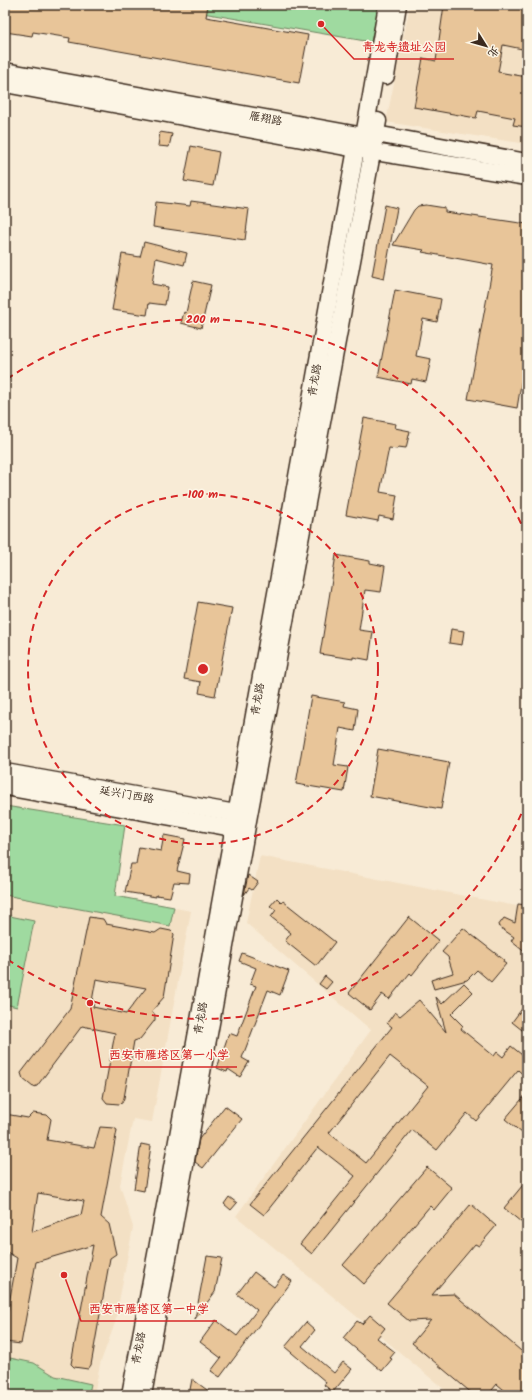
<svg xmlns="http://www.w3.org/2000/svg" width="532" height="1400" font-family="Kalam,'LXGW WenKai TC',sans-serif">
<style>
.built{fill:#f3e0c4}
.green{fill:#9fdaa0;stroke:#6d825f}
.building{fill:#e8c599;stroke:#3b2a1e;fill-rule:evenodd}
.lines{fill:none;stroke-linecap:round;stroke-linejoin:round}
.secondary-casing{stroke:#3b2a1e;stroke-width:19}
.secondary{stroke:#fcf5e5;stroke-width:16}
.ring{fill:none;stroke:#d62828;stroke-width:2;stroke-dasharray:7 5}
.labels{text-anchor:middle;stroke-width:3;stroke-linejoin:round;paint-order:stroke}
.street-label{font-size:11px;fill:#3b2a1e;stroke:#fcf5e5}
.centre{fill:#d62828;stroke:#fcf5e5;stroke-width:2}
.ring-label{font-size:12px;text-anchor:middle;font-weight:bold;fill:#d62828;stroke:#fcf5e5;stroke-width:3;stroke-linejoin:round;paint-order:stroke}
.leader{fill:none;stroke:#d62828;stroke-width:1.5}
.callout-dot{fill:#d62828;stroke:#fcf5e5;stroke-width:1.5}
.callout-label{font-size:12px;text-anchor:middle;font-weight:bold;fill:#d62828;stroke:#fcf5e5;stroke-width:3;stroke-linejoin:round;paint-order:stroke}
</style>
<rect width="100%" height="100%" fill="#f8ebd6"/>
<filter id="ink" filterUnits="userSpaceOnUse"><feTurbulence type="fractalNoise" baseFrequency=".025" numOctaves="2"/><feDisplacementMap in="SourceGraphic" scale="8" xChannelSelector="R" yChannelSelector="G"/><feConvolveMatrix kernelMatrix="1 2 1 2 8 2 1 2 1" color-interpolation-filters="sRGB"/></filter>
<g filter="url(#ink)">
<g class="built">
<path d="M410,5h117v139l-141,-22z"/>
<path d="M5,805l83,14 12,6 20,34 -5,37 76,15 -39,211 -19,-3 -13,66 13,42 -18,96 -15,41 -6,31h-89z"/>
<path d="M260,856l267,52v487h-76l-215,-179 135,-186 -125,-107z"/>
</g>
<g class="green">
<path d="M156,5h223l-8,37z"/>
<path d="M5,806l120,19 -10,71 59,11 -4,19 -165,-31z"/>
<path d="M5,915l29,6 -17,86 -12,-3z"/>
<path d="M5,1357l29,6 21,13 36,8 -2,9 5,2h-89z"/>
</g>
<g class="building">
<path d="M5,5h130l17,3v-3h56l-2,12 102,18 -9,48 -230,-41 1,-4 -37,-6 -1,4 -27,-4z"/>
<path d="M444,5h83v45l-24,-5 -5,27 29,5v50l-14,-2 2,-7 -37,-7 -2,7 -62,-11 9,-49 13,3z"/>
<path d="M160,132l12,2 -3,13 -11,-1z"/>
<path d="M191,146l28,6 -6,34 -29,-5z"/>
<path d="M191,201l58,8 -4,31 -92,-13 3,-25 34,4z"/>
<path d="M385,205l12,3 -13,71 -12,-3z"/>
<path d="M426,205l19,3v4l82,12v124l-10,60 -49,-9 25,-134 -71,-13 2,-2 -31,-5 21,-35 4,-4z"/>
<path d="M144,242l43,11 -3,12 -28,-7 -4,26 16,3 -3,18 -16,-2 -2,12 -35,-5 10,-56 18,3z"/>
<path d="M193,281l18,4 -10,43 -20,-5 3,-11 2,1z"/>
<path d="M395,290l46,9 -4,23 -14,-3 -7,37 15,3 -5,23 -14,-3 -1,5 -33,-7z"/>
<path d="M364,418l32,6 -1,4 15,3 -4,17 -8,-1 -1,2 -8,-1 -9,44 17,3 -4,24 -14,-3 -1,5 -32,-6z"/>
<path d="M336,555l34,6v2l15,3 -4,26 -16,-2 -6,40 14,2 -4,28 -16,-3v2l-33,-5z"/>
<path d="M198,602l34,6 -17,88 -16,-3 2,-11 -17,-3z"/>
<path d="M451,629l13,2 -2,14 -13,-2z"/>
<path d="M311,696l34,6 -1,4 14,3 -3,22 -15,-3 -6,37 14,2 -4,25 -48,-8z"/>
<path d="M378,749l71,13 -8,47 -71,-13z"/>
<path d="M164,835l21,4 -8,32 13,3 -1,9 -15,-1 -4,15 -14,-2v2l-31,-5 6,-28h5l3,-17 22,4z"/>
<path d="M248,875l10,7 -6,8 -3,-2 -5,7z"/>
<path d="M277,898l5,5 1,-2 52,41 -19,24 -31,-25 6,-8 -20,-16 5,-7 -6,-4z"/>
<path d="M518,904l9,1v49l-16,-13 3,-4 -16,-11 6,-8 11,5z"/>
<path d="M89,917l14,2 3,5 49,9 6,-4 10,2 3,3 -10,63 -12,14 3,4v5l-15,19 -6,2 -10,57 -2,5 -3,1 -12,-1 -4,-5 12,-65 -33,-7 -45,60 -4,1 -10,-8 -2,-6 49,-64zM96,979l11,2 39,7 -20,26 -33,-7 1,-5 -2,-1z"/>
<path d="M409,917l30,24 -27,34 -2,-2 -21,26 -7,-5 -12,16 -21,-17z"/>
<path d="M463,928l41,32 -1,2 3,2 -15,18 -14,-12 -10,10 -33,9 -3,-9 22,-7 -5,-16 -6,-5z"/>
<path d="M242,953l47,18 -9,24 -12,-5 -26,68 7,4 -9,15 -12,-8 -1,3 -10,-4 12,-35 8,3 19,-50 -6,-2 6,-16 -17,-7z"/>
<path d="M325,976l7,6 -6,7 -7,-5z"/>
<path d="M464,983l9,9 -22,22 12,12 -2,3 33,27 3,-4 6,5 8,-11 16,13v19l-9,-8 -42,51 -9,-8 -30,37 -25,-20 -100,124 -12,-10 55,-68 -37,-29 -54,68 -14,-11 142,-177 -5,-4 8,-11 5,4 19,-16 27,32 -10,-35 6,7zM390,1056l38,30 -62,77 -37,-30z"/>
<path d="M527,1002v32l-15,-12z"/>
<path d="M527,1093v34l-5,6 -17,-14z"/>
<path d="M225,1106l17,13 -39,49 -8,-6 4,-23z"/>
<path d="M33,1113l14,2 4,4 -4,21 47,8 6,-21 14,1 3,2 -16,87 8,7 7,30 -6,4 -19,107 -3,4 -14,-2 -3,-3 22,-119 -57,17 -15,82 -16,-2v-15l12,-69 -12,-7v-137l23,4zM38,1193l46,8 -3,14 -49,17z"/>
<path d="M141,1144l10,2 -7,45 -10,-2z"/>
<path d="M427,1167l25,21 -18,22 -4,-4 -66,78 -21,-19z"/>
<path d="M527,1180v47l-23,-19z"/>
<path d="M229,1197l8,6 -6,7 -7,-6z"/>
<path d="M471,1204l25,22 -17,20 -4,-2 -43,51 22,-1 73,62v34l-4,5h-13l-13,-11 -9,11h-14l-62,-52 19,-23 -22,1 -22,-18z"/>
<path d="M207,1256l15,2 -7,34 -20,27z"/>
<path d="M254,1272l20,15 9,-12 9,6 -72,96 -9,-6 10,-13 -21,-16 16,-22 21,16 20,-26 -20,-16z"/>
<path d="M370,1315l15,13 -8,10 18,14 -5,6 2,1 -10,12 -39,-33 14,-17 5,3z"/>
<path d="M306,1322l9,8 -13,16 32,27 9,-11 9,7 -19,23 -9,-7 2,-3 -41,-35z"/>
<path d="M192,1379l22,16h-25z"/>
</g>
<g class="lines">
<defs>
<g id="secondary">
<path d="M5,71l359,65 12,-2 151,28"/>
<path d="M386,76l12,-71"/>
<path d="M5,84l351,65 171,28"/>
<path d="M5,772l242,43"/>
<path d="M5,787l238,43"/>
<path d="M130,1395l61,-330 165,-916 8,-13 23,-131"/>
<path d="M143,1395l106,-580 129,-694"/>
</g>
</defs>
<use href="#secondary" class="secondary-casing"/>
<use href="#secondary" class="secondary"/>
</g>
</g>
<g class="ring">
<circle cx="203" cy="669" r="175"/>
<path d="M526 803A350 350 0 0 1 7 959M7 379A350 350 0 0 1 526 535"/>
</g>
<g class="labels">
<g class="street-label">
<text transform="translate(266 118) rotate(10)" y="4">雁翔路</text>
<text transform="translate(314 380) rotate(-80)" y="4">青龙路</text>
<text transform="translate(257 699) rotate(-80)" y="4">青龙路</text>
<text transform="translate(127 794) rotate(10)" y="4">延兴门西路</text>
<text transform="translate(200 1018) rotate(-80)" y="4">青龙路</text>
<text transform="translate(138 1348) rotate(-79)" y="4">青龙路</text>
</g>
</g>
<circle cx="203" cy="669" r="6" class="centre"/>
<g class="ring-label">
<text x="203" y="323">200 m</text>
<text x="203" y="498">100 m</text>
</g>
<path class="leader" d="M321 24L354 59H454M90 1003L101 1067H237M64 1275L81 1321H217"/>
<g class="callout-dot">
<circle cx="321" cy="24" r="4"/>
<circle cx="90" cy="1003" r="4"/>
<circle cx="64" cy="1275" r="4"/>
</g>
<g class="callout-label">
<text x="404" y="51">青龙寺遗址公园</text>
<text x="169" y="1059">西安市雁塔区第一小学</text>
<text x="149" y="1313">西安市雁塔区第一中学</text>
</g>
<rect width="532" height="1400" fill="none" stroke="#fcf5e5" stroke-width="20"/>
<rect x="10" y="10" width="512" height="1380" fill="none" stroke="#3b2a1e" stroke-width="1.5" filter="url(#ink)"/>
<g transform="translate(486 46) rotate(127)" stroke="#fcf5e5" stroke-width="3" paint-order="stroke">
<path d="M0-3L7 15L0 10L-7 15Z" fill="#3b2a1e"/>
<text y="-6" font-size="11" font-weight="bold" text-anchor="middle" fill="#3b2a1e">北</text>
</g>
</svg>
